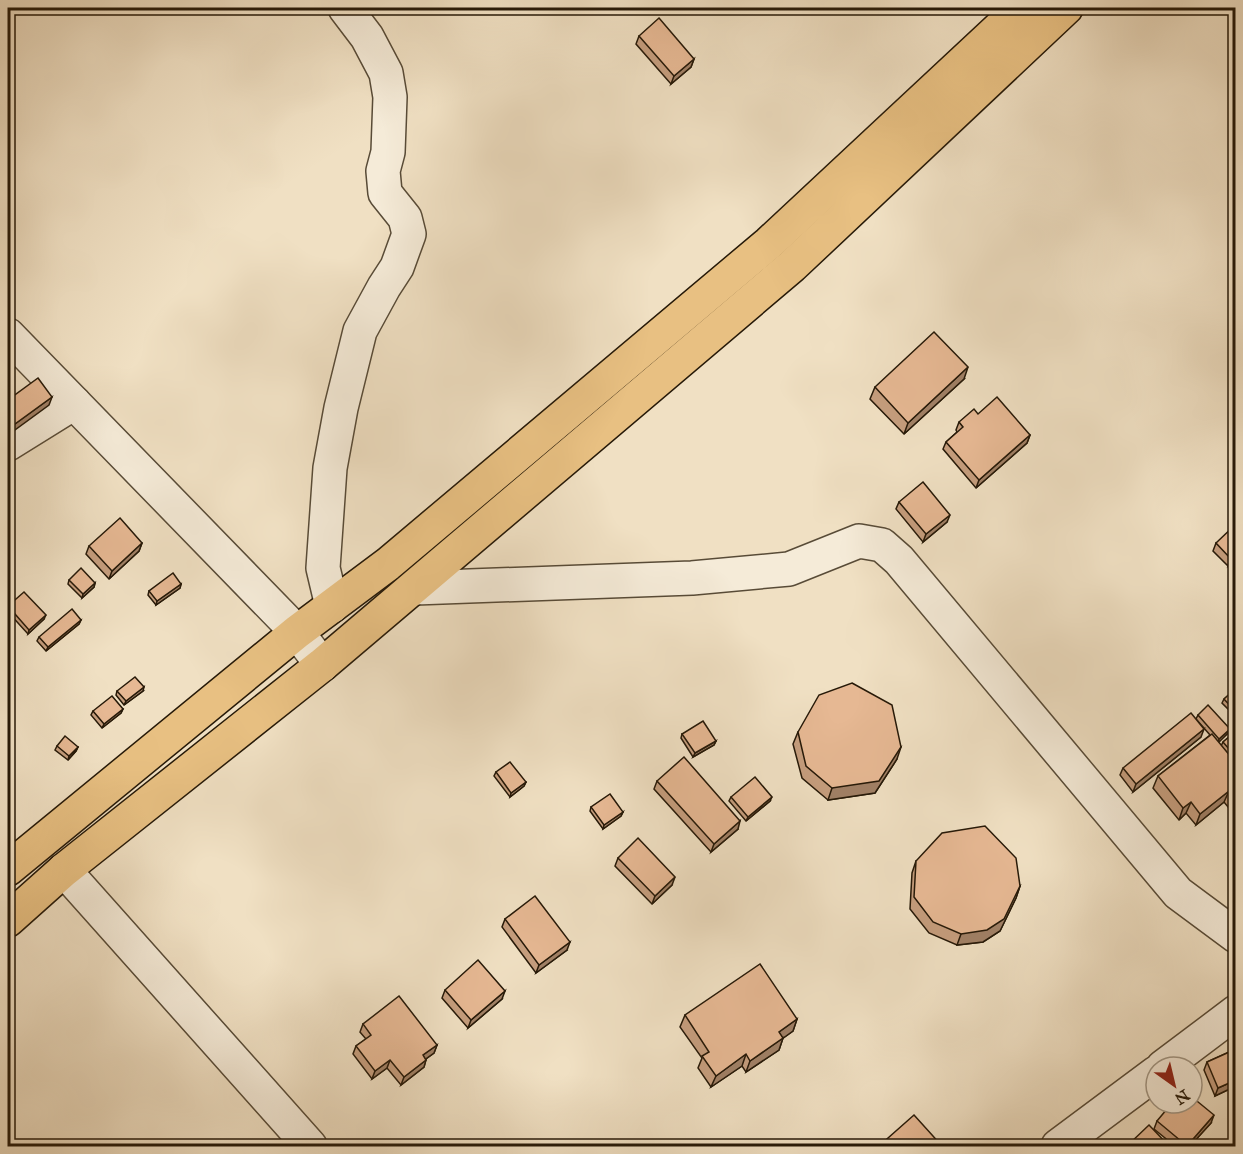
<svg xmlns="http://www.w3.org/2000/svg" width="1243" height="1154" font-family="'IM FELL Great Primer',serif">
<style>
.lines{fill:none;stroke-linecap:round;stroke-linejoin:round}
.minor-casing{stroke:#584b37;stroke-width:36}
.primary-casing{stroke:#261908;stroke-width:36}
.minor{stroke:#f5ebd8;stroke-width:33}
.primary{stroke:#e8c082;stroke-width:33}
.wall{fill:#c69e7e;stroke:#261908;stroke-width:1.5}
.shaded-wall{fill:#a18167;stroke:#261908;stroke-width:1.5}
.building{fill:#e6b893;stroke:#261908;stroke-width:1.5}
</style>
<rect width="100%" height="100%" fill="#f0e0c3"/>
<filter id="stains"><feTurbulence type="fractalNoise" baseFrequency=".00333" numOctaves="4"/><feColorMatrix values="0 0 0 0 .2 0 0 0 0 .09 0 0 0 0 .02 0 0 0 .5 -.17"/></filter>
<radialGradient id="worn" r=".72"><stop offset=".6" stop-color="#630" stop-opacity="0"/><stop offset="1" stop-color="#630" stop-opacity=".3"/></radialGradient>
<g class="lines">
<defs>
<g id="minor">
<path d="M8,335l289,297 25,33"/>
<path d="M8,444l66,-41"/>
<path d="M415,588l277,-10 97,-9 70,-28 23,4 17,15 279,333 58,43"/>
<path d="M332,606l-9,-38 7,-100 11,-60 19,-77 24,-44 13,-20 12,-33 -4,-16 -20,-25 -2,-22 5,-19 2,-55 -4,-24 -19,-36 -22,-29"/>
<path d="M64,870l246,276"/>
<path d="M1163,1067l73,-55"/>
<path d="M1058,1146l98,-73"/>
</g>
<g id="primary">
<path d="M8,869l289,-237 91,-68 381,-321 252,-235"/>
<path d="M8,920l56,-50 258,-205 470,-399 274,-258"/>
</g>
</defs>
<use href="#minor" class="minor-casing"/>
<use href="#primary" class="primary-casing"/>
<use href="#minor" class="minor"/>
<use href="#primary" class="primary"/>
</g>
<g class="wall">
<path d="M639,36l55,23 -3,8 -20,17 -35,-40z"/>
<path d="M964,379l-60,55 -34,-35 5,-12z"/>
<path d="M978,414l52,21 -3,8 -51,45 -33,-39 3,-7 11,-10 -1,-2 3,-8z"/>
<path d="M899,502l48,20 -24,20 -27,-33z"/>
<path d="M142,543l-3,8 -30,28 -23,-25 3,-8z"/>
<path d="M1216,543l20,16 -8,7 -15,-15z"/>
<path d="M69,580l26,3 -1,4 -12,11 -14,-14z"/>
<path d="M181,584l-1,4 -24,17 -8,-10 1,-4z"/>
<path d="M8,606l36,13 -16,15 -20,-22z"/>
<path d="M81,620l-2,4 -33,27 -9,-10 2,-4z"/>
<path d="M1236,689v28l-14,-14 2,-4z"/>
<path d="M117,691h26l-19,14 -8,-10z"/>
<path d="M123,709l-2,4 -19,15 -11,-13 2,-4z"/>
<path d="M1198,715l30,18 -10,9 3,4 2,-4 13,-11v80l-3,2 -9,-11 -28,23 -10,-12 -7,7 -26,-32 5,-12 52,-41 -14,-16z"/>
<path d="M798,732l99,27 -22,34 -47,7 -26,-22 -9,-34z"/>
<path d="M682,734l34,7 -2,4 -21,12 -12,-19z"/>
<path d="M1201,737l-68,55 -13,-17 3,-7z"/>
<path d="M57,746l21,1 -2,4 -8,9 -13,-10z"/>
<path d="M496,772l30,10 -2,4 -14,11 -16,-21z"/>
<path d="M657,781l81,48 -27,23 -57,-63z"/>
<path d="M731,797l39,4 -24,20 -17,-20z"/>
<path d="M591,807l32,5 -2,4 -18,13 -13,-18z"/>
<path d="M618,858l54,27 -20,19 -37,-38z"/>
<path d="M916,861l104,25 -4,12 -16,33 -17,11 -26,3 -28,-12 -19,-24 2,-36z"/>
<path d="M505,919l62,31 -31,23 -34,-46z"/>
<path d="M445,990l57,9 -34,29 -26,-30z"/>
<path d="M685,1015l112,4 -4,12 -10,7 -4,12 -33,22 -4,-6 -31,21 -13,-19 4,-10 -22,-31z"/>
<path d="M363,1024l74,21 -3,8 -8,6 -2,8 -23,18 -14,-17 -15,11 -19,-25 3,-8 10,-7 -6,-7z"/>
<path d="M1236,1049v37l-21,10 -11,-26 3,-8z"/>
<path d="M1157,1121l54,2 -21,23h-15l-21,-17z"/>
</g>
<g class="shaded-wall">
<path d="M694,59l-3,8 -20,17 3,-8z"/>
<path d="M968,367l-4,12 -60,55 4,-11z"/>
<path d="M52,397l-3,8 -41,30v-6z"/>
<path d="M1030,435l-3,8 -51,45 3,-8z"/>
<path d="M950,515l-3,7 -24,20 3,-8z"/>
<path d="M142,543l-3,8 -30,28 3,-8z"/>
<path d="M1236,553v6l-8,7 2,-8z"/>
<path d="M95,583l-1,4 -12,11 1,-4z"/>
<path d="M181,584l-1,4 -24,17 1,-4z"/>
<path d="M46,615l-2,4 -16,15 1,-4z"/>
<path d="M81,620l-2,4 -33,27 2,-4z"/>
<path d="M12,679l-2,8 -2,2v-5z"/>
<path d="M144,687l-1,4 -19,14 2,-4z"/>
<path d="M123,709l-2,4 -19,15 2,-4z"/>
<path d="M1204,729l-3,8 -68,55 3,-8z"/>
<path d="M1230,729l-2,4 -10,10 1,-4z"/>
<path d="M716,741l-2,4 -21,12 2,-4z"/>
<path d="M78,747l-2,4 -8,9 1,-4z"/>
<path d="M901,747l-4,12 -22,34 -47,7 4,-12z"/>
<path d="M526,782l-2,4 -14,11 1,-4z"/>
<path d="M1229,791l-5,11 -28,23 4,-11z"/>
<path d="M772,797l-2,4 -24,20 2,-4z"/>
<path d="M1191,802l-5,11 -7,7 4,-12z"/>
<path d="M623,812l-2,4 -18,13 1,-4z"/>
<path d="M740,821l-2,8 -27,23 3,-8z"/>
<path d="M675,877l-3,8 -20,19 3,-8z"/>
<path d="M1020,886l-4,12 -16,33 -17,11 -26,3 4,-11z"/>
<path d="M570,942l-3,8 -31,23 3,-8z"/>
<path d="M505,991l-3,8 -34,29 3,-8z"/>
<path d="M797,1019l-4,12 -18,13 4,-12z"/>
<path d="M783,1038l-4,12 -33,22 4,-11z"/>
<path d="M437,1045l-3,8 -14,10 3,-8z"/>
<path d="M746,1054l-4,12 -31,21 5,-11z"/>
<path d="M390,1060l-3,8 -15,11 3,-8z"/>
<path d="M426,1060l-2,7 -23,18 3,-8z"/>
<path d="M1236,1080v6l-21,10 3,-8z"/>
<path d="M1214,1115l-3,8 -21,23h-3z"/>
</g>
<g class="building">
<path d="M659,18l35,41 -20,17 -35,-40z"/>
<path d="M934,332l34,35 -60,56 -33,-36z"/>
<path d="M38,378l14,19 -44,32v-29z"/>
<path d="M997,397l33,38 -51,45 -33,-38 17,-15 -4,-5 15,-13 4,5z"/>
<path d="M923,482l27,33 -24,19 -27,-32z"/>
<path d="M120,518l22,25 -30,28 -23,-25z"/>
<path d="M1236,524v29l-6,5 -14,-15z"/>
<path d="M81,568l14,15 -12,11 -14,-14z"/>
<path d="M173,573l8,11 -24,17 -8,-10z"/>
<path d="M24,592l22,23 -17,15 -21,-24z"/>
<path d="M72,609l9,11 -33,27 -9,-10z"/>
<path d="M8,674l4,5 -4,5z"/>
<path d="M135,677l9,10 -18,14 -9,-10z"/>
<path d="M852,683l40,22 9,42 -22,34 -47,7 -26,-22 -8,-34 21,-37z"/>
<path d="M1235,689h1v23l-12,-13z"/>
<path d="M112,696l11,13 -19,15 -11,-13z"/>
<path d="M1208,705l22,24 -11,10 -21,-24z"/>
<path d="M1191,713l13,16 -68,55 -13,-16z"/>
<path d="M703,721l13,20 -21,12 -13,-19z"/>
<path d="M1236,731v26l-13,-15z"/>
<path d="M1212,734l24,29v37l-7,-9 -29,23 -9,-12 -8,6 -25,-32z"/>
<path d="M65,736l13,11 -9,9 -12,-10z"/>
<path d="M684,757l56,64 -26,23 -57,-63z"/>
<path d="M510,762l16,20 -15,11 -15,-21z"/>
<path d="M755,777l17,20 -24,20 -17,-20z"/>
<path d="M610,794l13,18 -19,13 -13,-18z"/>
<path d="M985,826l31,32 4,28 -16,33 -17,11 -26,4 -28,-12 -19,-25 2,-36 26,-28z"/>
<path d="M638,838l37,39 -20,19 -37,-38z"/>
<path d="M535,896l35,46 -31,23 -34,-46z"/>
<path d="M478,960l27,31 -34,29 -26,-30z"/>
<path d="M760,964l37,55 -18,13 4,6 -33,23 -4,-7 -30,22 -14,-20 7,-4 -24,-37z"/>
<path d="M399,996l38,49 -14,10 3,5 -22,17 -14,-17 -15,11 -19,-25 15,-11 -8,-11z"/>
<path d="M1236,1049v31l-18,8 -11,-26z"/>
<path d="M1192,1097l22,18 -27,31 -30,-25 15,-18h20z"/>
<path d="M914,1115l28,31h-63z"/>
<path d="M1149,1125l20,21h-42z"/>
</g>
<rect width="1243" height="1154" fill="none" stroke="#f0e0c3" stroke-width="30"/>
<rect x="9" y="9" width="1225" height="1136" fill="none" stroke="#261908" stroke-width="3"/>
<rect x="15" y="15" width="1213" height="1124" fill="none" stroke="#261908" stroke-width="1.5"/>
<g transform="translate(1174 1085) rotate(146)"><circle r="28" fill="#f5ebd8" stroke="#a29785" stroke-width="1.5"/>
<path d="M0-4.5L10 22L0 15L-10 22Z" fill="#8f2418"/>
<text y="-9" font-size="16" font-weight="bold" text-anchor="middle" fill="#261908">N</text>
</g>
<rect width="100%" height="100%" filter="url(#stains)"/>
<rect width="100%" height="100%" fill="url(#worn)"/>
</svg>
